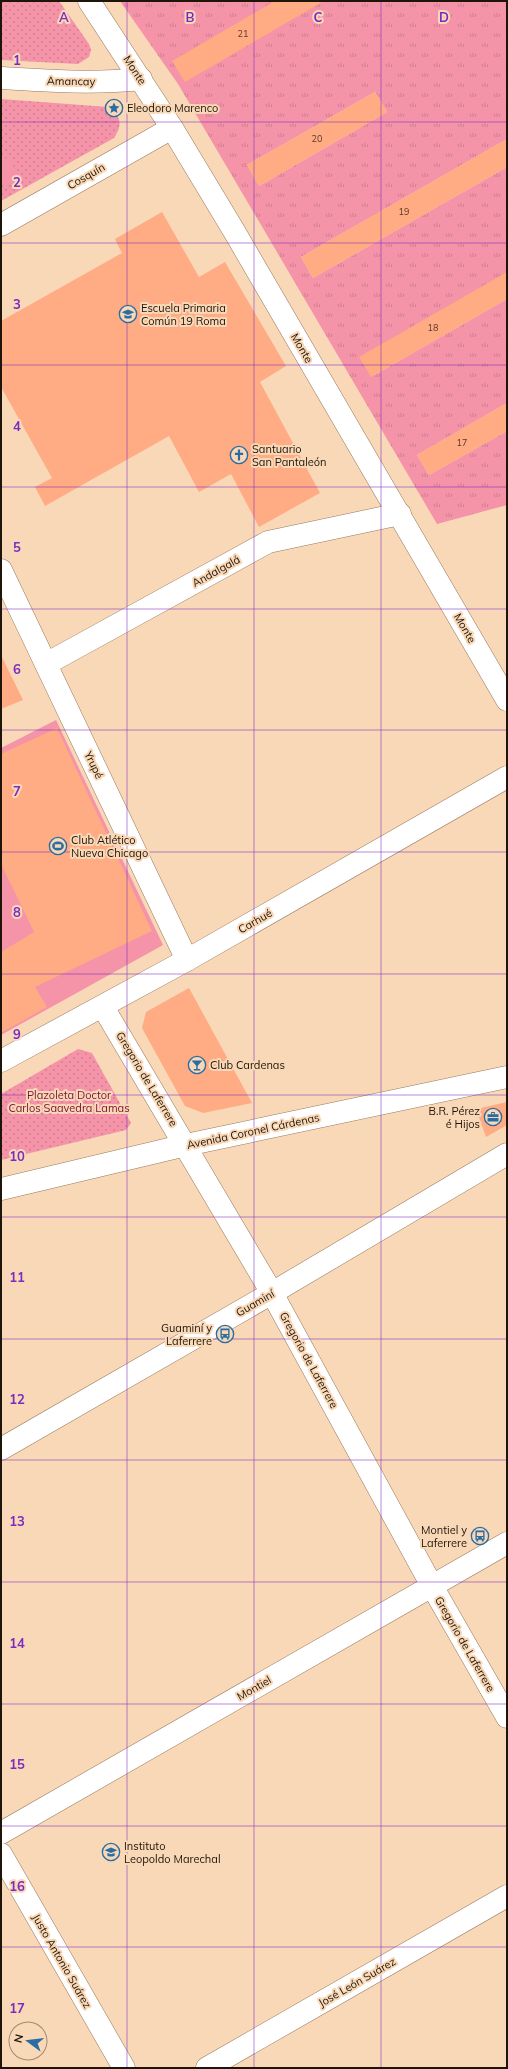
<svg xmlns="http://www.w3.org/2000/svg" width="508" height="2069" font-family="Mulish,sans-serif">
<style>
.grass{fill:url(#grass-tufts);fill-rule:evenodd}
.park{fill:url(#park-dots)}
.pitch{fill:#f593a9}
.building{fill:#ffab83}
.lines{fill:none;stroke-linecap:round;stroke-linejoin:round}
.minor-casing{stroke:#987a5d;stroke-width:23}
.tertiary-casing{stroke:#987a5d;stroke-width:23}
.minor{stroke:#fff;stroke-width:22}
.tertiary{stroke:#fff;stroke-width:22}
.grid{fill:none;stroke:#7b2cbf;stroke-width:1;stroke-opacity:0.55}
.labels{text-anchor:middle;stroke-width:4;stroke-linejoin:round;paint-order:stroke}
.number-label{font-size:9px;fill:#573a27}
.street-label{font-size:11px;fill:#1f1408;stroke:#f9d8b8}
.poi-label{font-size:11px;fill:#1f1408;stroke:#f9d8b8;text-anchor:start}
.park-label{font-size:11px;fill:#781136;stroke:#f9d8b8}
.grid-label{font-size:13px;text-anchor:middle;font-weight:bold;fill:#7b2cbf;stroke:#f9d8b8;stroke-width:4;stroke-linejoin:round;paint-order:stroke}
</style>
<defs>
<pattern id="grass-tufts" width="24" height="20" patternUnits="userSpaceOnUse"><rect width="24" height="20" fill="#f593a9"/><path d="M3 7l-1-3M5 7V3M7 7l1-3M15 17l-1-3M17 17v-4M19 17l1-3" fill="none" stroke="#d27e90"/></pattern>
<pattern id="park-dots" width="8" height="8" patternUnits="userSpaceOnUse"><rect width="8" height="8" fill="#f593a9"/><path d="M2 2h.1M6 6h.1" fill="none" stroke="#d27e90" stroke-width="1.8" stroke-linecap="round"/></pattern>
</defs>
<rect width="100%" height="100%" fill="#f9d8b8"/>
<path class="grass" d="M120,1h387v138l-206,118 12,21 194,-111v105l-136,105 136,-78v104l-90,52 12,20 78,-44v74l-70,19 -259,-440zM375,92l12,20 -128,74 -12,-21z"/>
<g class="park">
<path d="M1,1h58l30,43 2,6 -2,7 -11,7 -77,-4z"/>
<path d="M1,99l107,8c13,10 15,17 6,31l-113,63z"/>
<path d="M78,1049l14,4 39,70 -5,7 -125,30v-66z"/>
</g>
<g class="pitch">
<path d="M9,157l10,20 -18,9v-25z"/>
<path d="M56,720l107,225 -162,90v-287z"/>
</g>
<g class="building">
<path d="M275,1h49l-139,81 -13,-21z"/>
<path d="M375,92l12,20 -128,74 -12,-21z"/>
<path d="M507,139v28l-194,111 -12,-21z"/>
<path d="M162,212l37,65 26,-15 61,104 -26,16 60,111 -61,34 -28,-53 -32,18 -30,-56 -124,70 -10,-19 17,-9 -51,-91v-66l121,-68 -7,-14z"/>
<path d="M507,272v27l-136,78 -12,-20z"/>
<path d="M507,403v28l-78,44 -12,-20z"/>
<path d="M1,655l22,45 -22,9z"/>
<path d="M57,728l95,203 -117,56 12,20 -46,26v-81l33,-20 -33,-68v-110z"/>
<path d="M189,988l63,115 -49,10 -18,-7 -43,-78 4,-16z"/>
<path d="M507,1102v23l-21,12 -10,-28z"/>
</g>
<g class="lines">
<defs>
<g id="minor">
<path d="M89,1l83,127 62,103 273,469"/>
<path d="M1,78c47,3 93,6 140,1"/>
<path d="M1,225l171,-97"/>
<path d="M1,570l186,390"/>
<path d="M46,664l222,-122 132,-28"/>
<path d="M103,1007l169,286 160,293 75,131"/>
<path d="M1,1061l186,-101 320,-183"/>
<path d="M1,1449l271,-156 235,-139"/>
<path d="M1,1833l506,-290"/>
<path d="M1,1854l123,214"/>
<path d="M207,2068l300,-172"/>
</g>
<path id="tertiary" d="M1,1189l185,-44 321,-68"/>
</defs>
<use href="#minor" class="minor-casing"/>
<use href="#tertiary" class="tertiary-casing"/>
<use href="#minor" class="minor"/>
<use href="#tertiary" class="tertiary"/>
</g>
<path class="grid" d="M127,1v2067M254,1v2067M381,1v2067M1,122h506M1,243h506M1,365h506M1,487h506M1,609h506M1,730h506M1,852h506M1,974h506M1,1095h506M1,1217h506M1,1339h506M1,1460h506M1,1582h506M1,1704h506M1,1826h506M1,1947h506"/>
<defs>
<symbol id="sight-ring" viewBox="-11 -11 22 22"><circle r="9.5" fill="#f9d8b8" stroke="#296da2" stroke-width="1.5"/><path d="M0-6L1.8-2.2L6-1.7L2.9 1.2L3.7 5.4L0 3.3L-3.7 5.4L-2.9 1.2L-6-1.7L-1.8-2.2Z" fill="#296da2"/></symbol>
<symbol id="school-ring" viewBox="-11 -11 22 22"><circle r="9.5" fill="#f9d8b8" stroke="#296da2" stroke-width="1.5"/><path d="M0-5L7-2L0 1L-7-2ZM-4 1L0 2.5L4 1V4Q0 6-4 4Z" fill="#296da2"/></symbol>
<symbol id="church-ring" viewBox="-11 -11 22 22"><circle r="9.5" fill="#f9d8b8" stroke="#296da2" stroke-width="1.5"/><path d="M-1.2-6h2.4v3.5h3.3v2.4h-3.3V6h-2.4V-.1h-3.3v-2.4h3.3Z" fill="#296da2"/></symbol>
<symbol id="stadium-ring" viewBox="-11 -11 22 22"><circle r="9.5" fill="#f9d8b8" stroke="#296da2" stroke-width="1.5"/><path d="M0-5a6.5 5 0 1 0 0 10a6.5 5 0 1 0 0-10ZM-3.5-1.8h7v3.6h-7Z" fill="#296da2"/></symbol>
<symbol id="bar-ring" viewBox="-11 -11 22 22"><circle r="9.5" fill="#f9d8b8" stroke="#296da2" stroke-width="1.5"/><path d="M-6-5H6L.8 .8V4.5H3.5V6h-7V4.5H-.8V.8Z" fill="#296da2"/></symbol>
<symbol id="office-ring" viewBox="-11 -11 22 22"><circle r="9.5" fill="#f9d8b8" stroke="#296da2" stroke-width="1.5"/><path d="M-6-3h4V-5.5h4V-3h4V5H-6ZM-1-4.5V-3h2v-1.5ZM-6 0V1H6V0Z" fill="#296da2"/></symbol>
<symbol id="bus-ring" viewBox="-11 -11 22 22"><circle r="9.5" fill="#f9d8b8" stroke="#296da2" stroke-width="1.5"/><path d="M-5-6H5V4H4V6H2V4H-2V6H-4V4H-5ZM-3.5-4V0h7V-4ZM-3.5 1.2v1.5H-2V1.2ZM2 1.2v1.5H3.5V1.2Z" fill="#296da2"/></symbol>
</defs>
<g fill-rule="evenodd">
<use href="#sight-ring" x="104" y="98" width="20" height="20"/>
<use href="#school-ring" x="118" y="304" width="20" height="20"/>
<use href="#church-ring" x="229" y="445" width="20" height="20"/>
<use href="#stadium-ring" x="48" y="836" width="20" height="20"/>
<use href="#bar-ring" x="187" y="1055" width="20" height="20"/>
<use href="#office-ring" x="483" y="1107" width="20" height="20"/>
<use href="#bus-ring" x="215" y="1324" width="20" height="20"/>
<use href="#bus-ring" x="470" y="1526" width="20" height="20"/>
<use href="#school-ring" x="101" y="1842" width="20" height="20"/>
</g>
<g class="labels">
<g class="number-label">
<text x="243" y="37">21</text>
<text x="317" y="142">20</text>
<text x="404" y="215">19</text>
<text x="433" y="331">18</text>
<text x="462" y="446">17</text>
</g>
<g class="street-label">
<text transform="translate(135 70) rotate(57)" y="4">Monte</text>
<text transform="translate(71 81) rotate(1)" y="4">Amancay</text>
<text transform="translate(86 176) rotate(-30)" y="4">Cosquín</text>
<text transform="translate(302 348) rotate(60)" y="4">Monte</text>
<text transform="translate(216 571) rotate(-29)" y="4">Andalgalá</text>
<text transform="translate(465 628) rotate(60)" y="4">Monte</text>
<text transform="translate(94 765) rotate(64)" y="4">Yrupé</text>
<text transform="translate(255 921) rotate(-30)" y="4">Carhué</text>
<text transform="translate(147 1079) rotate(59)" y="4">Gregorio de Laferrere</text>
<text transform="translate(253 1131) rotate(-12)" y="4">Avenida Coronel Cárdenas</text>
<text transform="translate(255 1303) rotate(-30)" y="4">Guaminí</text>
<text transform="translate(309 1360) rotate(61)" y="4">Gregorio de Laferrere</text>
<text transform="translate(465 1644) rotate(60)" y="4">Gregorio de Laferrere</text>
<text transform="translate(254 1688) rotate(-30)" y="4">Montiel</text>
<text transform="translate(62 1961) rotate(60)" y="4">Justo Antonio Suárez</text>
<text transform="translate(357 1982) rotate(-30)" y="4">José León Suárez</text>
</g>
<g class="poi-label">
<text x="127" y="112">Eleodoro Marenco</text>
<text x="141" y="312">Escuela Primaria<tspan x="141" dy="13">Común 19 Roma</tspan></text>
<text x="252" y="453">Santuario<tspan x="252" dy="13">San Pantaleón</tspan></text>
<text x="71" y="844">Club Atlético<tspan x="71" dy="13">Nueva Chicago</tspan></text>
<text x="210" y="1069">Club Cardenas</text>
<text x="480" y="1115" text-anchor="end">B.R. Pérez<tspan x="480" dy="13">é Hijos</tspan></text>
<text x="212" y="1332" text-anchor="end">Guaminí y<tspan x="212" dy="13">Laferrere</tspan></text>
<text x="467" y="1534" text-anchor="end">Montiel y<tspan x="467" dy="13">Laferrere</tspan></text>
<text x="124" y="1850">Instituto<tspan x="124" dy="13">Leopoldo Marechal</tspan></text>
</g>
<g class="park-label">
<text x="69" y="1099">Plazoleta Doctor<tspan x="69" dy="13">Carlos Saavedra Lamas</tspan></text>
</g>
</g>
<g class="grid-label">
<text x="64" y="22">A</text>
<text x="190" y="22">B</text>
<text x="318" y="22">C</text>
<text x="444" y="22">D</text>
<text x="17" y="65">1</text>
<text x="17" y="187">2</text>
<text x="17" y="309">3</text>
<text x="17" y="431">4</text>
<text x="17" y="552">5</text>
<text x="17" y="674">6</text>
<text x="17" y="796">7</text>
<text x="17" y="917">8</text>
<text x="17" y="1039">9</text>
<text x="17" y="1161">10</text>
<text x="17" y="1282">11</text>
<text x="17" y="1404">12</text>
<text x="17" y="1526">13</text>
<text x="17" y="1648">14</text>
<text x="17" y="1769">15</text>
<text x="17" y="1891">16</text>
<text x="17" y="2013">17</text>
</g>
<rect width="508" height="2069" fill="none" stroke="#1f1408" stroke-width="4"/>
<g transform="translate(28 2041) rotate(285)"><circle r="19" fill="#f9d8b8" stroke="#a28a72"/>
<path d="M0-3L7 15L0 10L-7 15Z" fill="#296da2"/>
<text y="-6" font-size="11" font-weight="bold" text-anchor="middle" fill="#1f1408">N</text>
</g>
</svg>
